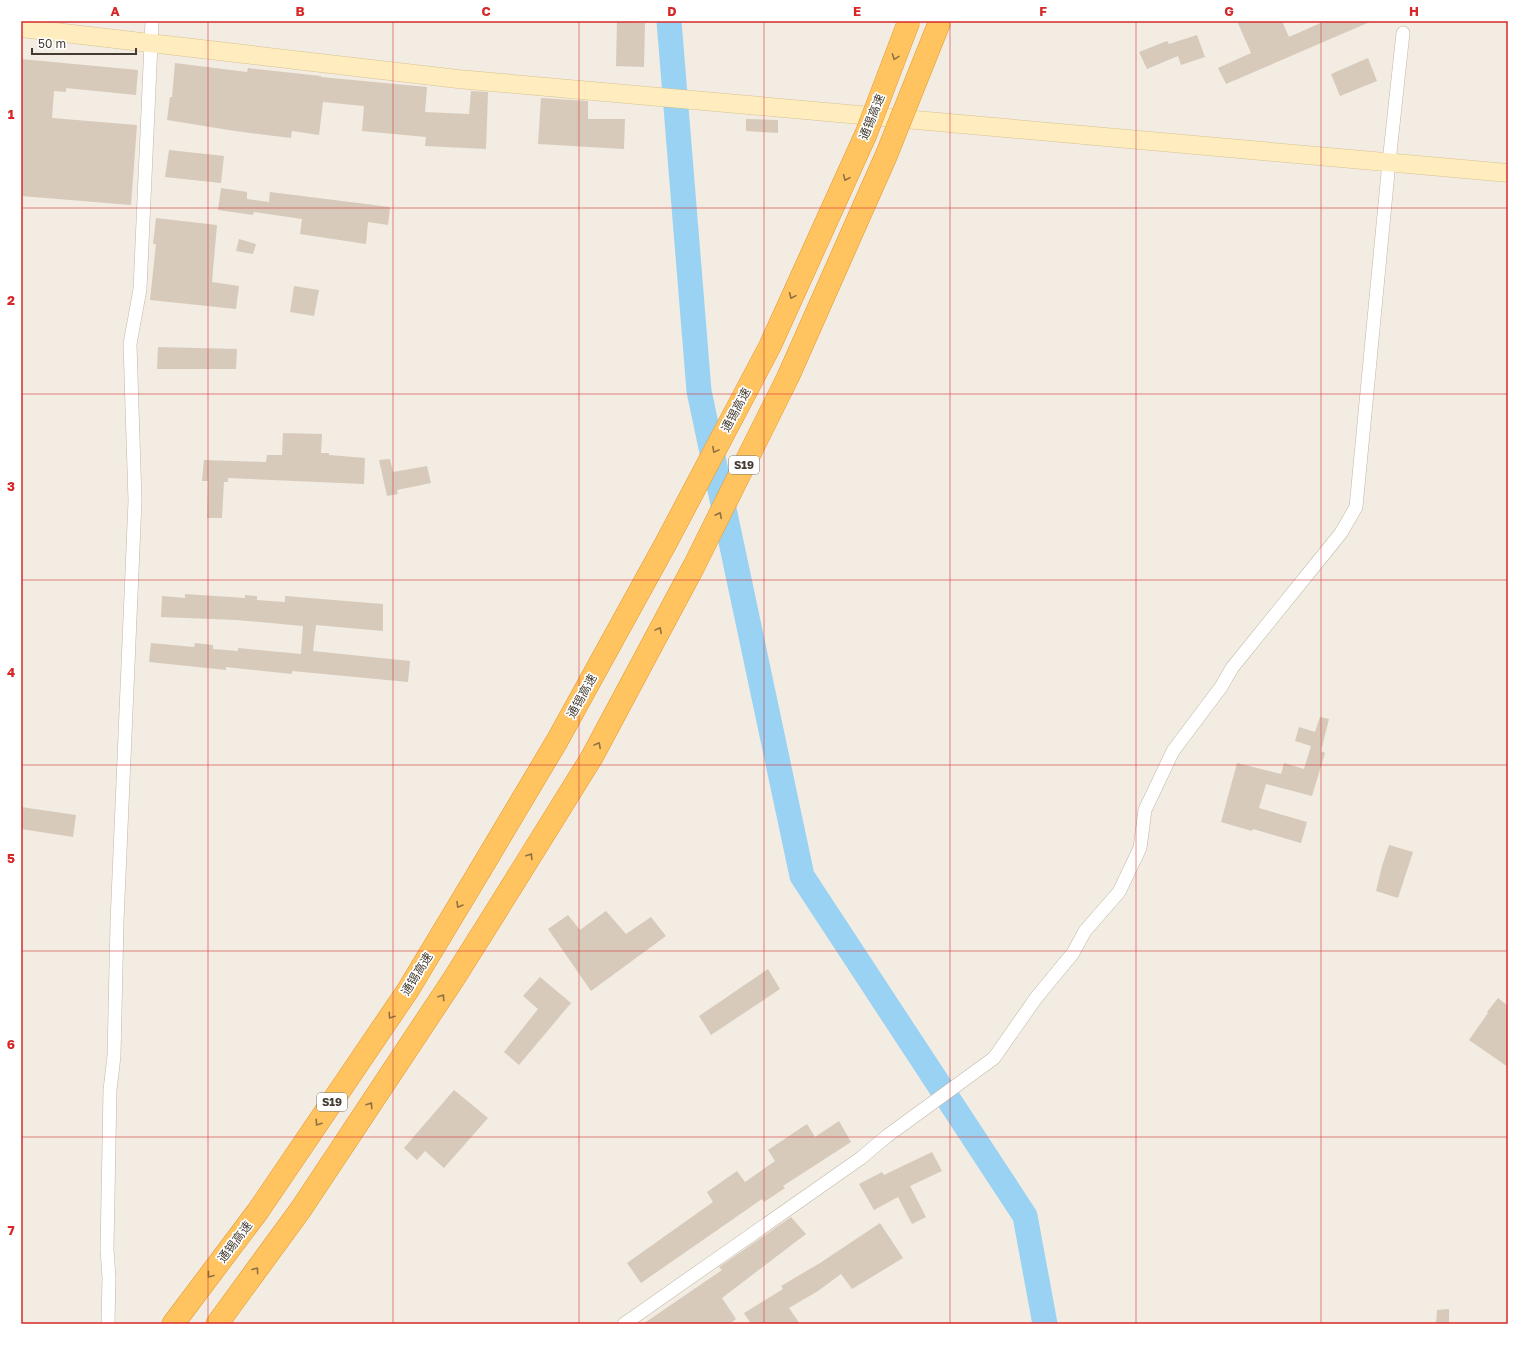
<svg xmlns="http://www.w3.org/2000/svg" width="1529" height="1345" font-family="'Golos Text','Noto Sans SC',sans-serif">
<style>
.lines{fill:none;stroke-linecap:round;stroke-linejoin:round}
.river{stroke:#9ad2f3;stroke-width:25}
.building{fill:#d7caba}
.street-casing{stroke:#c1b7a7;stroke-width:14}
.secondary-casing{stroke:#d8c191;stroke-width:19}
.highway-casing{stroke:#e4972a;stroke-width:23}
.street{stroke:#fff;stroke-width:13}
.secondary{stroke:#ffedbf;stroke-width:18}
.highway{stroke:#ffc360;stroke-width:22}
.highway-bridge-casing{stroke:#e4972a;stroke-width:23;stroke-linecap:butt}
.highway-bridge{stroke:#ffc360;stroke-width:22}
.oneway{stroke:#8f7244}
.grid{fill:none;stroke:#d62828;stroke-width:1;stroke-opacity:0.55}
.labels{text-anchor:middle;stroke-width:3.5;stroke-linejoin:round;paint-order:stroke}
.shield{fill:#fff;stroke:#7c7670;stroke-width:1}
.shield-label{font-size:11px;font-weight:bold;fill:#443c32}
.street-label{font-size:12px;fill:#443c32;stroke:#fff}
.neatline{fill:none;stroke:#d62828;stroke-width:1.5}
.grid-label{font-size:13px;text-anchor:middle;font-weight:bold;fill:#d62828}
</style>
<rect width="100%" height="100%" fill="#f2ece2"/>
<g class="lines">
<path class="river" d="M669,21l30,370 103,485 223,340 20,108"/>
</g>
<g class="building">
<path d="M1237,21h45l7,16 36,-16h47l-146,63 -8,-16 33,-15z"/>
<path d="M617,22l28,1 -1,44 -28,-1z"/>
<path d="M1197,35l8,22 -24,8 -3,-9 -31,13 -8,-17 28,-11 2,3z"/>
<path d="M1368,58l9,23 -37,15 -9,-22z"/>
<path d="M21,59l117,11 -2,25 -70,-7v4l-12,-1 -2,27 85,7 -6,80 -110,-9z"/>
<path d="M175,63l72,9 1,-4 73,8v1l106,10 -2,25 44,2 2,-23 17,1 -2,57 -61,-3 1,-9 -64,-6 2,-25 -41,-4 -4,33 -27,-4 -1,7 -56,-7 -68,-11 3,-23h2z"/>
<path d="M541,98l47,3v18h37l-1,30 -86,-5z"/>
<path d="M746,119l32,1v13l-32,-2z"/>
<path d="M169,150l55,6 -3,27 -56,-6z"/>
<path d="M221,188l26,4v7l22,3 1,-10 120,15 -2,18 -20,-3 -2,22 -66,-10 2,-15 -48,-7 -1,3 -35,-5z"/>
<path d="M156,218l61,7 -5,57 27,4 -3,23 -86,-9 6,-56h-3z"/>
<path d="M239,239l17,5 -3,10 -17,-3z"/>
<path d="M294,286l25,4 -5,26 -24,-4z"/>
<path d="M158,347l79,2 -1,20h-79z"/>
<path d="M283,433l39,1 -1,19h8v2l36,3 -1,26 -136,-6v4h-4l-2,36h-15l1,-37h-6l2,-21 62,2 1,-7h15z"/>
<path d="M390,459l3,13 34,-6 4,17 -34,7 1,4 -11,2 -8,-36z"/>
<path d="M185,594l60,4v-3l12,1v4l28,2v-6l98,8v27l-67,-6 -3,26 97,10 -2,21 -116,-11v3l-66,-7v3l-77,-8 2,-19 43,4 1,-4 18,2v4l25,2v-3l63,6 2,-28 -67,-6 -75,-3 1,-21 23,2z"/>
<path d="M1320,717l9,2 -8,32 4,2 -13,43 -46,-12 -7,24 48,14 -6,21 -48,-14 -1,2 -31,-9 16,-59 44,11 3,-11 20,6 7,-23 -16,-5 4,-14 16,5z"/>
<path d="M21,807l55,8 -3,22 -52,-8z"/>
<path d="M1389,845l24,7 -15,46 -22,-7 6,-25z"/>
<path d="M606,911l20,23 25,-17 15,19 -75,55 -43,-62 20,-14 12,15z"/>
<path d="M768,969l12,20 -69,46 -12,-19z"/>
<path d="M540,977l31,26 -52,62 -15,-13 34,-43 -15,-13z"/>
<path d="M1498,998l10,8v61l-39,-27 19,-27 -1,-1z"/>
<path d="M454,1090l34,28 -44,50 -19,-17 -8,9 -13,-12z"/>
<path d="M839,1121l12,21 -68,44 2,2 -21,14 -2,-3 -121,84 -14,-20 86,-61 -6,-10 30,-21 8,11 30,-21 -7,-11 39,-26 8,13z"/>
<path d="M932,1152l10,19 -32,15 16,31 -14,7 -14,-27 -24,13 -15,-26 23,-12 2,3z"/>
<path d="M791,1217l15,17 -84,64 14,21 -6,5h-87l79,-54 -3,-3z"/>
<path d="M880,1223l23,35 -51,31 -11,-15 -23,17 -29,17 11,16h-49l-7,-11 39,-24 -2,-3 39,-23z"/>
<path d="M1449,1309v15h-13l1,-14z"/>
</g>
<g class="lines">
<defs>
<g id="street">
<path d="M108,1324l1,-46 -2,-29 3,-159 4,-34 3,-134 18,-421 -5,-157 10,-55 12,-268"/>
<path d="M624,1324l237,-166 26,-22 107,-78 42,-60 37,-45 12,-22 34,-39 21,-44 5,-38 28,-59 48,-64 11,-19 109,-135 15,-26 33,-345 14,-129"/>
</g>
<path id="secondary" d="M21,28l437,51 1050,94"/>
<g id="highway">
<path d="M173,1324l85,-113 150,-221 71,-118"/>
<path d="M217,1324l84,-115 152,-229 57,-91"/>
</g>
</defs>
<use href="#street" class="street-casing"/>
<use href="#secondary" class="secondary-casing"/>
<use href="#highway" class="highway-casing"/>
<use href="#street" class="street"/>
<use href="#secondary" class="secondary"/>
<use href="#highway" class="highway"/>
<defs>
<g id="highway-bridge">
<path d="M479,872l78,-131 109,-198 104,-197 96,-212 43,-113"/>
<path d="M510,889l82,-132 102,-191 94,-189 98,-221 54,-135"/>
</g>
</defs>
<use href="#highway-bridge" class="highway-bridge-casing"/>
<use href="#highway-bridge" class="highway-bridge"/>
</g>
<defs><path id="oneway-chevron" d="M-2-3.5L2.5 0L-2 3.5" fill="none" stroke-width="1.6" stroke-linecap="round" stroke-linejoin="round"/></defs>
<g class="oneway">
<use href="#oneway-chevron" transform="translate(895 57) rotate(111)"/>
<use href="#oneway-chevron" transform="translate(846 178) rotate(114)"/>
<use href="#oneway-chevron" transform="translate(792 296) rotate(114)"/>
<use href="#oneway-chevron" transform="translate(715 450) rotate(118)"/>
<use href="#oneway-chevron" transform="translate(719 515) rotate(-63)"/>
<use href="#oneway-chevron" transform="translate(659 630) rotate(-62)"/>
<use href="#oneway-chevron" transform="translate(598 745) rotate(-62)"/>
<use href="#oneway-chevron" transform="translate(530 856) rotate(-58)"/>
<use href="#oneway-chevron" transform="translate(459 905) rotate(121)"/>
<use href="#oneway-chevron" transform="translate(442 997) rotate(-56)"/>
<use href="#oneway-chevron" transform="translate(391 1016) rotate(124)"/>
<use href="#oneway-chevron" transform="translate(370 1105) rotate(-56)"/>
<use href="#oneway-chevron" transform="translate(318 1123) rotate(124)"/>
<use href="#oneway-chevron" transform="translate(256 1270) rotate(-54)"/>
<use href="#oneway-chevron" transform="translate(210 1275) rotate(127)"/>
</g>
<path class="grid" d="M208,21v1303M393,21v1303M579,21v1303M764,21v1303M950,21v1303M1136,21v1303M1321,21v1303M21,208h1487M21,394h1487M21,580h1487M21,765h1487M21,951h1487M21,1137h1487"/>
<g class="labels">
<g class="shield">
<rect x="729" y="456" width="30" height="18" rx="3"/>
<rect x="317" y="1093" width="30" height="18" rx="3"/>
</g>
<g class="shield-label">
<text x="744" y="469">S19</text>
<text x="332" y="1106">S19</text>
</g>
<g class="street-label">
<text transform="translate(872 117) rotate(-68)" y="4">通锡高速</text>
<text transform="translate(736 410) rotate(-62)" y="4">通锡高速</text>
<text transform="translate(582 696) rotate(-61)" y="4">通锡高速</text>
<text transform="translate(417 974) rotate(-58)" y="4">通锡高速</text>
<text transform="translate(235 1242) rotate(-53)" y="4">通锡高速</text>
</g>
</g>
<rect width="1529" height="1345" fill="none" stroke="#ffffff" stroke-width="44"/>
<path d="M32 48v6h104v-6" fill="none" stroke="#443c32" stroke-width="2"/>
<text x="38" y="48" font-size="12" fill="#443c32" stroke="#ffffff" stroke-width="3" paint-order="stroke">50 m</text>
<rect x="22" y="22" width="1485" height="1301" class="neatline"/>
<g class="grid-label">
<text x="115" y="16">A</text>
<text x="300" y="16">B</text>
<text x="486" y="16">C</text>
<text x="672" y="16">D</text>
<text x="857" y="16">E</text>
<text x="1043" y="16">F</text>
<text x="1229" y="16">G</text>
<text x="1414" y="16">H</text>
<text x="11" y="119">1</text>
<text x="11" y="305">2</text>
<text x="11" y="491">3</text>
<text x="11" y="677">4</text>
<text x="11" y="863">5</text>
<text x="11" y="1049">6</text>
<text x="11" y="1235">7</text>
</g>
</svg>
